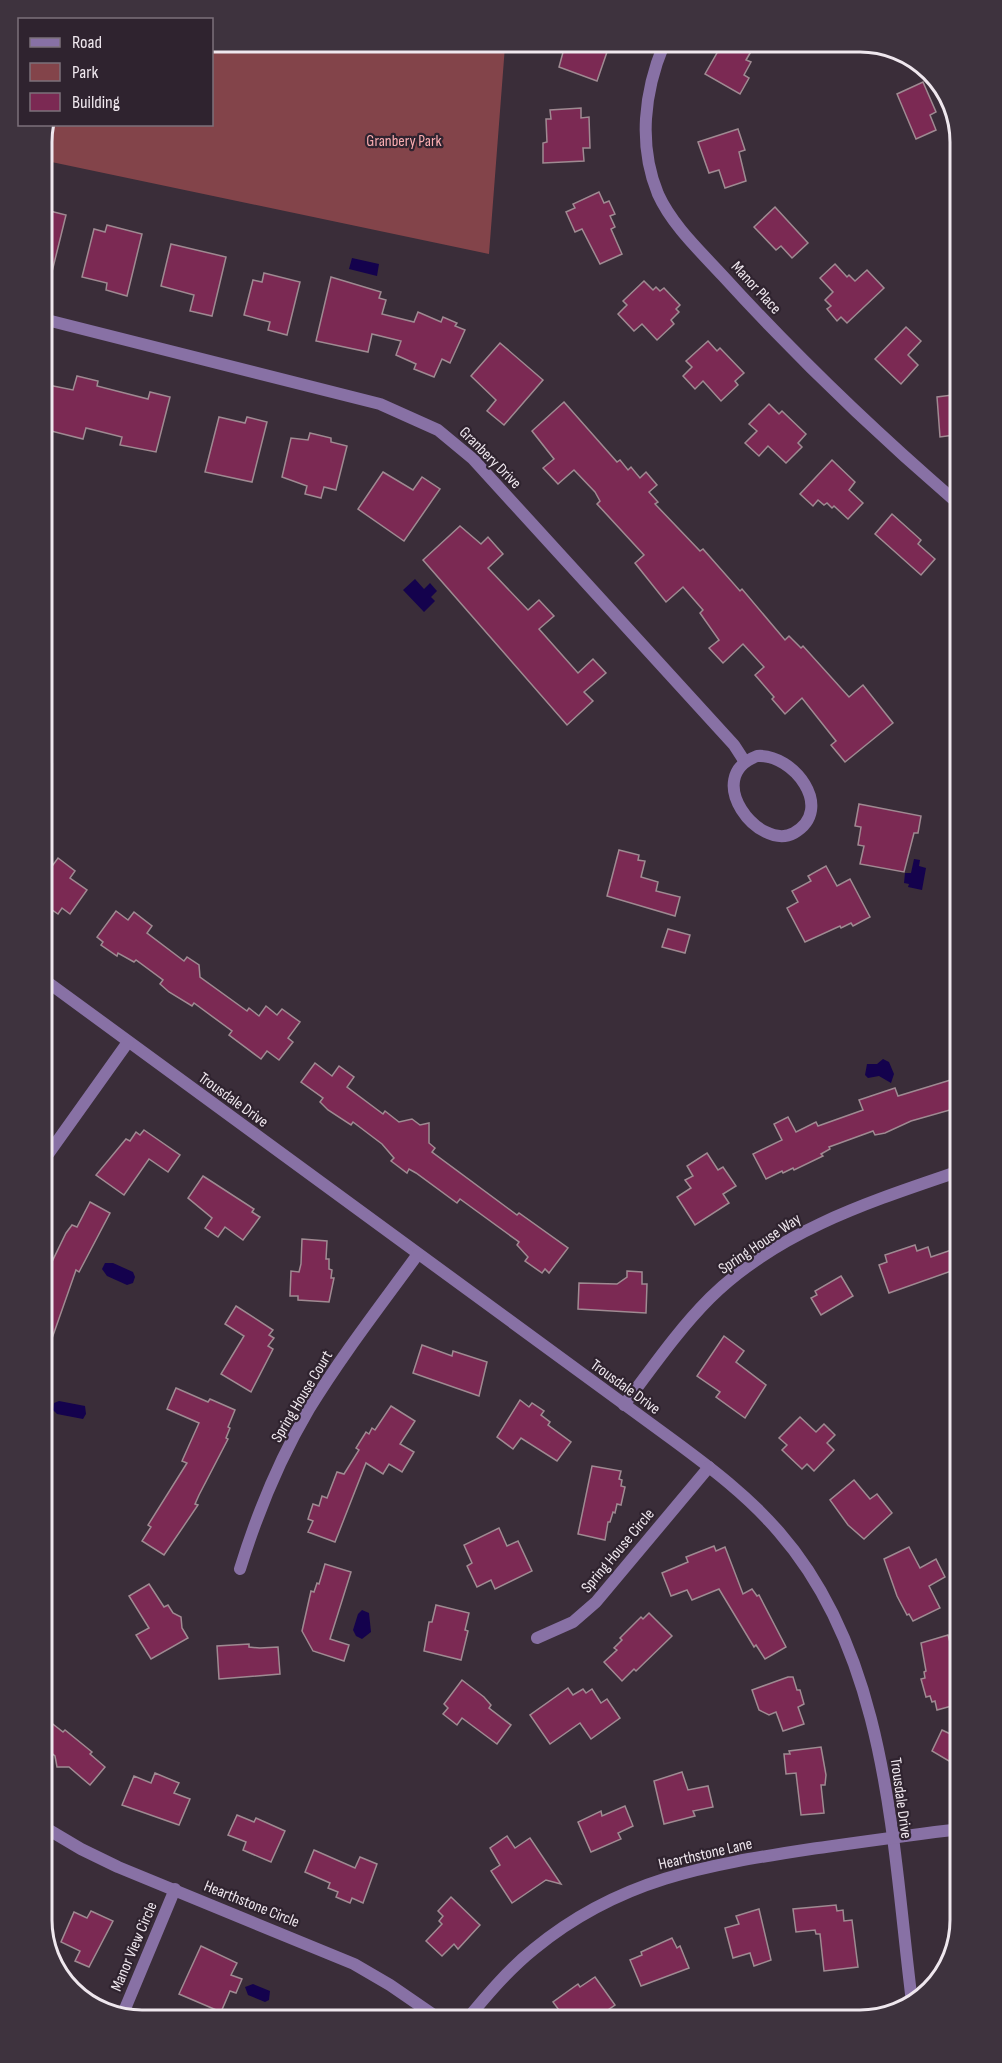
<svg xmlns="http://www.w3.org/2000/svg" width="1002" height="2063" font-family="'Sofia Sans Condensed',sans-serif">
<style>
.green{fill:#83444a}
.water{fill:#14024d}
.building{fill:#7b2953;stroke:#9f8a92;stroke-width:1.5}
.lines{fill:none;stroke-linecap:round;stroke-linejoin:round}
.street{stroke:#8871a5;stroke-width:12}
.labels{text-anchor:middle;stroke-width:4.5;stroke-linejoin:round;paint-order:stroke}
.park-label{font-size:16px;fill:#faadb1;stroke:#2f232f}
.street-label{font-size:16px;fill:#efe7ee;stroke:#2f232f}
.rim{fill:none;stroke:#efe7ee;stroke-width:3}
</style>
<rect width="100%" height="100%" fill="#3a2d39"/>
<path class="green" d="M505,46l-16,208 -447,-94v-24l5,-11 165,-1v-76z"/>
<g class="water">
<path d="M352,258l27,6 -2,12 -28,-7z"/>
<path d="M415,579l9,10 6,-6 7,8 -6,6 4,4 -11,11 -21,-22z"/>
<path d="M914,859l6,1 -1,6 7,2 -4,22 -14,-3 1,-3 -5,-1 1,-10h6z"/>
<path d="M883,1059l6,3 5,12 -3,9 -12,-7 -11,2 -3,-3 2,-11h10z"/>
<path d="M105,1263h8l20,9 2,5 -2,6 -6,2 -20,-9 -5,-7z"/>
<path d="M59,1401l26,5 1,8 -3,5 -26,-5 -4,-4 1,-7z"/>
<path d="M362,1610l7,3 2,19 -9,7 -6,-3 -3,-6 5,-16z"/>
<path d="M253,1984l17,7 -1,9 -4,2 -17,-7 -3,-8z"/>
</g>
<g class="building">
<path d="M756,43l-10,17 5,2 -7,13 5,3 -9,16 -35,-20 16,-28 5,3 4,-5z"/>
<path d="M565,45h41l-3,6 4,1 -10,29 -38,-14z"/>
<path d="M923,82l13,30 -6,3 6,15 -20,9 -19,-45z"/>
<path d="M581,108v10l8,-1 1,31h-7l1,13 -41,2v-20l4,-1 -1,-23h5l-1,-9z"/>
<path d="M738,129l7,21 -6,2 7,29 -21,7 -6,-18 -10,3 -11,-31z"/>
<path d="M599,192l5,11 5,-2 6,13 -5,2 5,11 -4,2 11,25 -22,10 -18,-35 -7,3 -9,-20 9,-4 -2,-4z"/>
<path d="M775,207l33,36 -16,15 -11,-12 -5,4 -22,-23z"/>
<path d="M42,209l24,6 -18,73 -5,-1z"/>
<path d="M107,225l35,9 -15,62 -21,-6 1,-7 -25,-6 12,-48 11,3z"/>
<path d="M171,244l55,13 -14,59 -22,-5 4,-16 -33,-9z"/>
<path d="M835,264l12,13 2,-2 6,6 12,-11 17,18 -37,35 -6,-6 -4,4 -10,-12 4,-3 -6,-6 8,-8 -13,-14z"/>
<path d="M264,273l36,9 -13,53 -19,-5 2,-8 -26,-7 9,-35 9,2z"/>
<path d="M331,277l50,15 -2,6 7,2 -4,14 32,8 4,-10 23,10 2,-5 14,6 -2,3 10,4 -15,33 -8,-4 -8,18 -20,-8 2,-5 -20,-9 5,-14 -29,-7 -4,18 -52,-11z"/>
<path d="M644,281l9,9 3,-3 4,4 4,-3 16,17 -4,4 3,3 -8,8 3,4 -17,16 -15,-16 -8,7 -16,-17 9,-9 -4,-4z"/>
<path d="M906,327l15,14 -13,14 10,10 -17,19 -26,-25z"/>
<path d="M708,341l9,10 3,-3 24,25 -9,8 3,4 -17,16 -18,-20 -8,8 -12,-13 9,-9 -6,-6z"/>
<path d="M500,343l43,37 -39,45 -17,-14 9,-11 -25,-24z"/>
<path d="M77,376l21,5 -1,5 51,13 2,-7 20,5 -14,55 -36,-7 2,-8 -36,-9 -3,11 -40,-10v-45l30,6z"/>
<path d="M952,395l2,40 -14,2 -3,-40z"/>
<path d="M564,402l53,60 3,-2 8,10 3,-3 9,11 6,-6 11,13 -8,7 9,10 -3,2 45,47 3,-2 37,42 2,-2 43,51 4,-4 12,12 2,-2 46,51 14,-12 30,38 -48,39 -14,-17 5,-4 -34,-43 -17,16 -13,-15 2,-2 -19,-22 9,-8 -21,-23 -20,19 -14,-15 10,-8 -19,-27 3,-3 -20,-23 -17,15 -31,-39 9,-8 -47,-51 3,-3 -5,-9 -21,-22 -16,14 -15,-16 11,-9 -22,-28z"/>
<path d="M769,404l10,10 3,-3 24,23 -8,9 4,4 -16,16 -18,-17 -9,10 -14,-13 12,-12 -8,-7z"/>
<path d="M219,417l26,6 2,-6 20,5 -15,60 -47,-10z"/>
<path d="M310,433l21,5v4l16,4 -11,44 -12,-3 -3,11 -16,-4 2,-8 -25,-9 9,-39 17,2z"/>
<path d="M832,460l23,22 -6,8 14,13 -15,16 -14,-13 -2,2 -5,-5 -3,2 -6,-5 -5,6 -13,-12z"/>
<path d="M383,472l30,18 9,-13 18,12 -36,52 -46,-32z"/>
<path d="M892,514l29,26 -3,4 17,15 -14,16 -46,-41z"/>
<path d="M460,526l21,18 7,-7 15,17 -15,14 40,42 11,-10 15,16 -15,13 39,44 15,-14 13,14 -22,19 9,9 -26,24 -144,-165z"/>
<path d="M859,804l62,12 -3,17h-4l-10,39 -44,-8 4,-18 -6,-1 3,-18 -6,-1z"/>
<path d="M619,850l20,5 -1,5 7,1 -4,16 17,5 -2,9 24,6 -5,19 -68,-20z"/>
<path d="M58,858l17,13 -5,7 17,12 -17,24 -8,-6 -4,6 -13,-9v-46l8,6z"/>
<path d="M826,866l11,20 13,-7 20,38 -17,9 -2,-3 -10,5 -1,-2 -35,16 -18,-34 11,-6 -6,-11 19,-10 -3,-5z"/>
<path d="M116,911l12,9 6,-8 18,14 -5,7 37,28 3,-4 12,8 1,12 47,34 2,-3 10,8 7,-10 11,9 5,-6 18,13 -12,16 5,4 -14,18 -12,-9 -6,8 -32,-24 3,-4 -38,-28 -2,3 -23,-14 -9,-8 3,-4 -27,-20 -2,2 -16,-9 -1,3 -16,-11 2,-3 -6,-5z"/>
<path d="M668,929l22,6 -5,18 -23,-6z"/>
<path d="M315,1063l17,13 7,-10 15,11 -7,10 36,27 2,-3 14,11 13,-3 8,6 9,-2v20l6,5 -3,4 85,63 2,-2 49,35 -19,25 -4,-4 -3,4 -17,-12 3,-4 -11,-12 2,-3 -59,-43 -3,4 -41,-30 -7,-4 -2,4 -16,-12 3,-3 -12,-14 -29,-22 -2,3 -23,-15 -8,-8 3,-4 -22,-16z"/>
<path d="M957,1078v30l-46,13 -26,12 -10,2 -2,-4 -44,16 1,2 -9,5 2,2 -29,14 -1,-2 -10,5 -1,-2 -16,8 -13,-25 29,-14 -8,-16 14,-7 8,15 20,-10 2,4 45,-16 -4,-10 36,-12 3,8z"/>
<path d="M144,1130l36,25 -12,17 -19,-13 -25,36 -28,-20 30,-36 4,2 6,-9 4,3z"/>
<path d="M707,1153l11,17 5,-3 13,19 -13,8 6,9 -34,22 -18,-28 14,-9 -6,-8 8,-4 -6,-10z"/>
<path d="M203,1176l51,33 -2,3 8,5 -17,23 -18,-13 -7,10 -13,-9 7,-10 -24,-20z"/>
<path d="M90,1202l20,11 -31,59 -3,-2 -27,77 -2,-1v-74l19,-39 6,-8 5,2z"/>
<path d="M302,1239l25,2 -1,18h3v10l3,1 -1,8h3l-5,24 -31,-2v-4h-8l1,-25 8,1 2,-8z"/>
<path d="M915,1245l2,6 11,-4 3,10 26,-9v21l-68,24 -10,-28 8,-3 -2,-7z"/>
<path d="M627,1271l15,1v12h5l-1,29 -68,-4 1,-26 38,1 10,-7z"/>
<path d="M841,1276l12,20 -32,19 -10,-17 6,-3 -2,-4z"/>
<path d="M236,1306l37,24 -4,5 5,3 -6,8 5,3 -22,43 -30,-18 23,-38 -19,-12z"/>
<path d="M724,1336l20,15 -8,11 30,23 -21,33 -29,-21 4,-5 -23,-16z"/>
<path d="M422,1345l30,11 1,-5 34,11 -8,34 -66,-23z"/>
<path d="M176,1388l32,14 2,-3 25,11 -7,17 2,1 -4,10 2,1 -29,56 -4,9 3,1 -34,50 -22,-14 9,-14 -3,-2 39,-62 -5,-2 17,-38 -32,-14z"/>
<path d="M520,1400l9,7 3,-4 12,8 -3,4 9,7 -2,3 23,17 -14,19 -36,-23 -8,11 -16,-12z"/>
<path d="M391,1406l24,15 -15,23 14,8 -12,20 -13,-8 -6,10 -17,-11 -31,79 -27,-10 5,-11 -5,-2 5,-15 6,2 3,-10 5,2 10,-26 7,2 15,-24 -3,-2 10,-16 3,2 3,-6 3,2z"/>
<path d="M800,1417l16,15 8,-8 11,11 -8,8 7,7 -20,21 -7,-7 -5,5 -20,-19 5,-5 -8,-7z"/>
<path d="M592,1466l29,5 -2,8 3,1 -1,6 4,1 -4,18 -4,-1 -2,9 -2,-1 -3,10h-2l-3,18 -27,-6z"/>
<path d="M854,1480l16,19 7,-5 15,19 -28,26 -16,-14 -18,-25z"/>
<path d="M499,1528l8,18 11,-5 14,30 -37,18 -4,-9 -14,7 -10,-21 5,-3 -8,-18z"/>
<path d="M714,1546l2,5 9,-4 18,47 9,-5 5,7 2,-1 27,52 -21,12 -9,-14 -2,2 -35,-58 -27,11 -5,-10 -16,6 -9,-23 26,-11 -2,-5z"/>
<path d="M909,1547l11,21 16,-9 9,18 -16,9 11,22 -27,13 -4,-7 -2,1 -10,-19 -13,-37z"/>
<path d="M325,1564l26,8 -21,67 19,6 -5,16 -31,-10 -11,-20 9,-40 3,1 3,-9 2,1z"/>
<path d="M149,1584l15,23 4,-2 5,8 8,4 1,11 6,10 -37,21 -15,-24 13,-7 -20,-32z"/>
<path d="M436,1605l33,8 -4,17 3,1 -7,29 -37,-9 5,-29h3z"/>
<path d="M649,1613l23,23 -36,35 -2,-2 -12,12 -18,-19 13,-12 -3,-2 8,-8 -2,-2 21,-21 2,2z"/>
<path d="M948,1635l5,18 6,-2v53l-22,6 -2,-9 -3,1 -2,-6 -4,1 -5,-18 4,-1 -1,-6 2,-1 -5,-28z"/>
<path d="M249,1644v3l11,1 18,-1 2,27 -61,5 -2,-33z"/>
<path d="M788,1677h5l4,13h3l4,14 -6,3 6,17 -21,7 -7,-19 -7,3 -10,-5 -7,-20z"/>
<path d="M462,1680l22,17 7,8 -2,3 22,17 -14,19 -35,-26 -5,7 -14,-11 5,-6 -4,-4z"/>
<path d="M568,1688l5,7 10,-6 3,4 6,-4 9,14 6,-4 13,19 -29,21 -11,-16 -30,21 -20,-29z"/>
<path d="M49,1721l14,11 2,-2 27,22 -2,2 15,13 -15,18 -21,-18h-12l-2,-11 -6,-5z"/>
<path d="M942,1730l17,8v29l-27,-16z"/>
<path d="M821,1747l5,28 -1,10h-4l3,28 -23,2 -5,-42 -10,1 -2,-20h6l-1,-3z"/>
<path d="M682,1772l6,18 20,-4 5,21 -20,4 2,5 -31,8 -10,-43z"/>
<path d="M155,1773l24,10 -5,10 16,6 -11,26 -57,-20 12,-29 17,7z"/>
<path d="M625,1806l8,20 -15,7 3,6 -30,13 -13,-30 23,-11 1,5z"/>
<path d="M237,1815l17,7 2,-4 29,13 -14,31 -28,-12 3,-8 -18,-7z"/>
<path d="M507,1836l8,12 15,-10 31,46 -15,-4 -34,23 -21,-32 9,-6 -10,-17z"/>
<path d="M314,1850l41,18 5,-11 17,7 -14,39 -11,-5 -2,5 -14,-6 2,-5 -10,-4 2,-5 -25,-11z"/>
<path d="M451,1897l29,28 -22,24 -4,-5 -12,12 -16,-15 16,-17 -3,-3 4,-5 -5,-5z"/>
<path d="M836,1905l1,6 6,-1 1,11 8,-1 6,47 -34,4 -4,-37h-4l-1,-4 -19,2 -3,-23z"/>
<path d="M759,1909l12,51 -17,6 -4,-13 -17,5 -8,-30 14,-4 -3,-8z"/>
<path d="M91,1911l22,10 -24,46 -14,-6 5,-10 -19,-9 13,-30 13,6z"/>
<path d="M672,1938l5,10 3,-2 9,22 -48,18 -11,-26 12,-5 -1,-3z"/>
<path d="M201,1946l36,17 -6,12 11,4 -6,14 -6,-2 -9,21 -42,-18z"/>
<path d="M595,1977l20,28 -16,11 -35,1 -11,-15 25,-18 2,3z"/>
</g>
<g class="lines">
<g class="street">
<path d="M664,44c-20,48 -26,101 -6,150 14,31 42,57 65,82 72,79 150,154 231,224"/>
<path d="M43,319l337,85 58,26 35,29 261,286 11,17"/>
<path d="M757,756c36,-3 79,53 37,77 -35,19 -93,-56 -37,-77z"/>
<path d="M46,981l627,459c38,28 75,56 106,92 110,126 113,312 133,470"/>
<path d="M46,1157l82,-115"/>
<path d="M624,1405c28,-37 54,-75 86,-107 68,-67 159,-96 247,-126"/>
<path d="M240,1569c17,-55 40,-111 69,-160 33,-54 72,-104 109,-155"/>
<path d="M537,1638l36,-16 23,-20 113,-135"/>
<path d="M49,1830l32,19 37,18 236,97 36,21 48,33"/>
<path d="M122,2016l53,-127"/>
<path d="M468,2018c20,-24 41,-49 66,-69 85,-70 172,-84 277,-100 50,-7 99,-14 149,-20"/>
</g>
</g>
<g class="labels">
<g class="park-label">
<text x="404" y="146">Granbery Park</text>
</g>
<g class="street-label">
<text transform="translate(757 287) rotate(47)" y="6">Manor Place</text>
<text transform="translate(491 457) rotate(45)" y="6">Granbery Drive</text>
<text transform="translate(234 1099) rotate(36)" y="6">Trousdale Drive</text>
<text transform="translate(759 1243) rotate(-34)" y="6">Spring House Way</text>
<text transform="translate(626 1386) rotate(36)" y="6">Trousdale Drive</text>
<text transform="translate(301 1396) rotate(-59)" y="6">Spring House Court</text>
<text transform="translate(617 1550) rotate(-50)" y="6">Spring House Circle</text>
<text transform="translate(902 1798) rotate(82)" y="6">Trousdale Drive</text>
<text transform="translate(705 1853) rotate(-13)" y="6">Hearthstone Lane</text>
<text transform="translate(252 1903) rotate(22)" y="6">Hearthstone Circle</text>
<text transform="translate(133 1946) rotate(-67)" y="6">Manor View Circle</text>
</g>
</g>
<path d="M0 0H1002V2063H0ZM142 52H860A90 90 0 0 1 950 142V1920A90 90 0 0 1 860 2010H142A90 90 0 0 1 52 1920V142A90 90 0 0 1 142 52Z" fill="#3e333e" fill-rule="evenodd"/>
<path class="rim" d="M142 52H860A90 90 0 0 1 950 142V1920A90 90 0 0 1 860 2010H142A90 90 0 0 1 52 1920V142A90 90 0 0 1 142 52Z"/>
<rect x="18" y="18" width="195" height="108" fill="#2f232f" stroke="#7c717b" stroke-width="1.5"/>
<rect x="30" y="38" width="30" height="9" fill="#8871a5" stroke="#7c717b" stroke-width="1.5"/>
<text x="72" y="48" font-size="18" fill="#efe7ee">Road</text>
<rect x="30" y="63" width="30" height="18" fill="#83444a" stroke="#7c717b" stroke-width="1.5"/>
<text x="72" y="78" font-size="18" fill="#efe7ee">Park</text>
<rect x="30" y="93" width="30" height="18" fill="#7b2953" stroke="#7c717b" stroke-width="1.5"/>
<text x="72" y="108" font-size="18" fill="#efe7ee">Building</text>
</svg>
